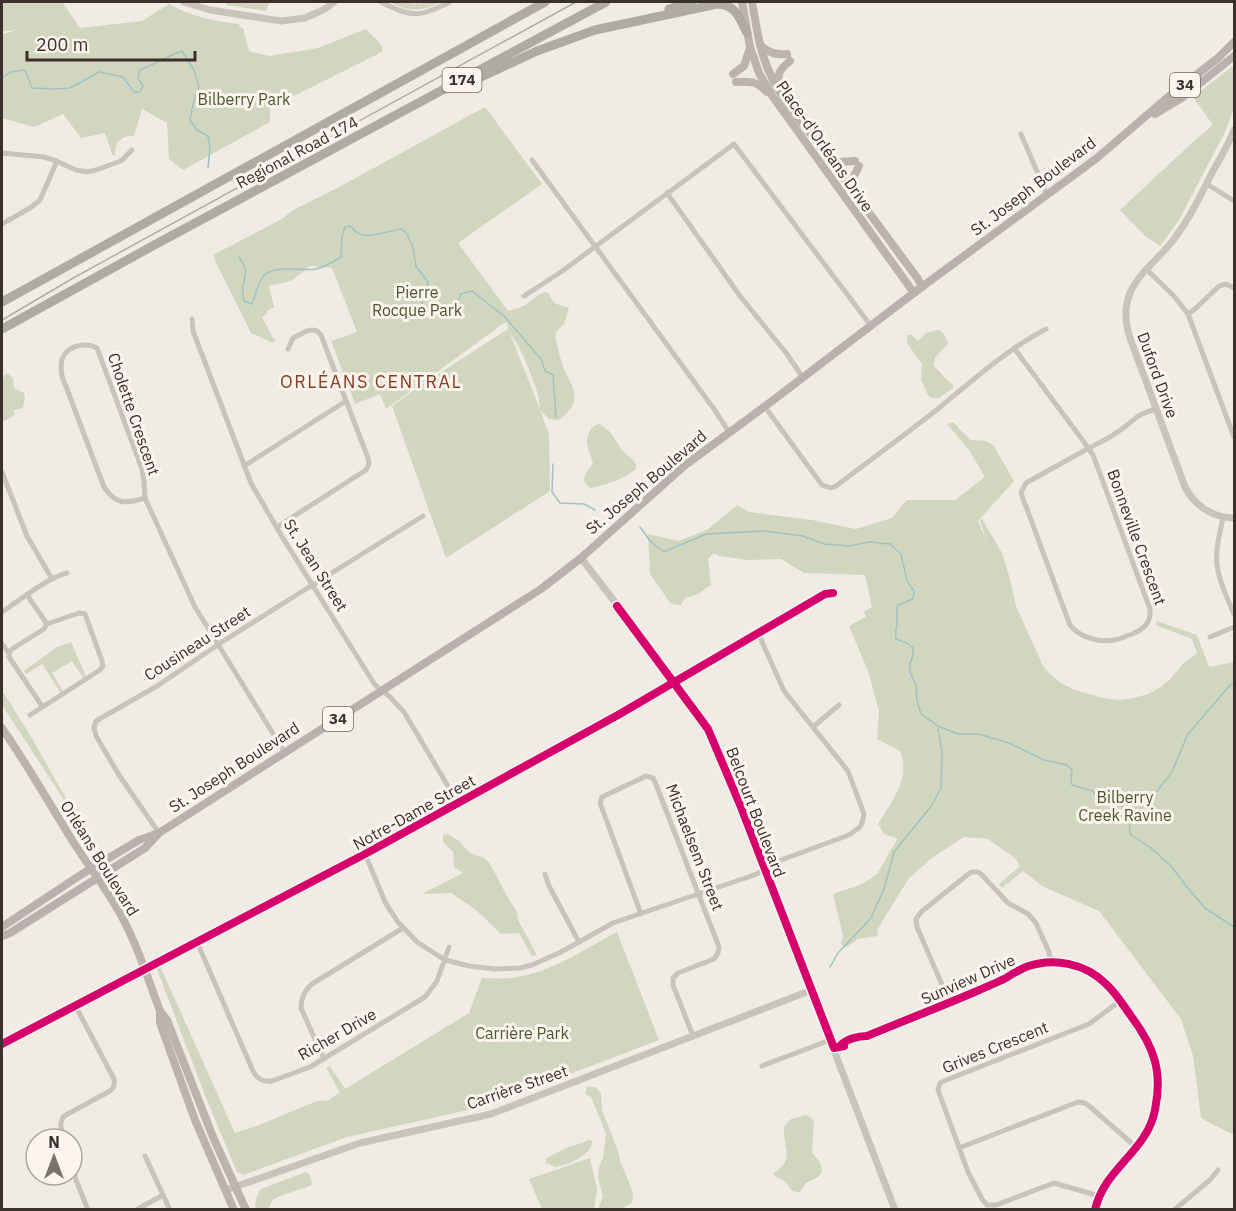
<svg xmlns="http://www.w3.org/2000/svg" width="1236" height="1211" font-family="'IBM Plex Sans',sans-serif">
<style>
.green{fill:#d1d6bf;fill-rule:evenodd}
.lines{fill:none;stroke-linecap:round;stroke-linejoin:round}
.stream{stroke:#a1c2c1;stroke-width:1.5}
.minor{stroke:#c9c3be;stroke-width:5}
.tertiary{stroke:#c9c3be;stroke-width:7}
.secondary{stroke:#bab3ae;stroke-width:8}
.primary{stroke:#b8b1ad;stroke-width:8}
.motorway{stroke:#afaaa4;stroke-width:9}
.tram{stroke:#b1aca8;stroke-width:1.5}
.cycleway-casing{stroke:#fbf5ee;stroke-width:11}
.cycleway{stroke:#d6006c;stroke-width:8}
.labels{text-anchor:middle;stroke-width:6;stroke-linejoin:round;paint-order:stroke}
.shield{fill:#fbf5ee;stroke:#756b66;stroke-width:1.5}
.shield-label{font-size:15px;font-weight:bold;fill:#3b302b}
.park-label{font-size:16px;fill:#4a5a2e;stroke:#fbf5ee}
.street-label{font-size:16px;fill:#3b302b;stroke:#fbf5ee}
.neighbourhood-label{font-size:18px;letter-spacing:1.5px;fill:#8c3b22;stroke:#fbf5ee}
</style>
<rect width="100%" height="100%" fill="#f0ebe5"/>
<g class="green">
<path d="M2,2h60l18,26 62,-7 27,-17c23,13 45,17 70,20l1,3 3,1 6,23 20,5 49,-8 48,-19 16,17v5l-6,4 -106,53v14l-87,48 -14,-11 -2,-36 -25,-14 -8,27c-12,-1 -20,6 -19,19l-2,1 -8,-23 -24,5 -18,-24 -29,13 -32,-9v-84l16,-4 -16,1z"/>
<path d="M224,2h39l6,1 -3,8 -39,-6z"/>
<path d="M390,2h22l2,3 3,-3 3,2 2,-1 -1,-1h21c-21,9 -32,11 -52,0z"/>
<path d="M1233,66h1v42l-8,22 -47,90 -19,26 -15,-10 -25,-26 74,-69 19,-16 -20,-28z"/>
<path d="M485,107l57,77 -84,59 50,68c6,-2 13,-3 19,-7 6,-5 11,-10 18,-12l3,1 6,10 15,5 -5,16 -8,8 -1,4c3,11 5,23 9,33 4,10 13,21 10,32 -2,8 -9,14 -15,19l-10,-1 -9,-9 9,24 1,57 -104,67 -54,-152 34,-24 82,-53 -1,-6h-3l-118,86 -6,-15 -25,10 -24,-63 26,-9 -25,-64 -22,-2 -19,15 -22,5 5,21 -7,4 1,2 -6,4 11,21 3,1 -3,4 -22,-10 -36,-72 1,-1 -3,-5 69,-36 11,-9 48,-24zM510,334c8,9 13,21 18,33 6,17 11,24 12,42z"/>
<path d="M938,330l5,3 5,10 -13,15 -1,8 13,14 6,5v3l-14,10h-7l-4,-3 -7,-15 1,-16 -15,-21v-8h5l6,6 8,-8z"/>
<path d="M8,373l5,5 1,10 10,5 1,4 -2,11 -9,2 1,5 -13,7v-44l1,2 1,-4z"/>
<path d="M953,422l17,18 16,1 7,4 21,36 -36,40 9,21 -7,-22 2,-1 20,34 8,26 6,27 27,60 7,8 11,9 14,7 28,8 15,2 16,-2 14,-4 13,-7 8,-7 15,-17 13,-10 -5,-14 -36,-14 1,-4 40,14 12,32 25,-5v473l-33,-17 -8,-62 -12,-37 -82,-108 -57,-25 -19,-15 -21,17 -3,-4 21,-18 -5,-8 -27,-19 -24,-2 -31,20 -24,21 -32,52 1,6 -20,3 -12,8 -5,-3 2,-8 -10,-42c16,-6 38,-10 47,-25 6,-10 11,-20 18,-30l-14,-5 -6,-10c14,-23 33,-45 22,-73l-23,-12 2,-28 -11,-40 -19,-45 17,-9 -2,-5 8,-5 -7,-32 -61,-2 -23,-14 -33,1 -29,-4 -5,-3 -6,6 3,26 -13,9 -13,4 -4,7 -10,-1 -21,-30 -2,-40 30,7 29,-11 30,-25 12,7 63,8 44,9 36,-11 15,-18h48l30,-23 -16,-27 -22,-26z"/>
<path d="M600,424l10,8 12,18 11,10 3,4v5c-14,11 -28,15 -45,19 -13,-8 -5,-15 2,-24 -2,-12 -10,-20 -4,-31 3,-6 4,-8 11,-9z"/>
<path d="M71,642l15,34 -3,2 -11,-17 -20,12 11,18 -2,2 -19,-29 -16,10 -2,-3 33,-24z"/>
<path d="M2,690l31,50 50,89 -81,-124z"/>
<path d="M448,834l11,7 11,12 14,5 5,4 19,36 9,14 1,8 19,35 -5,1 -13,-23 -18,1 -25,-24 -25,-17 -29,1 41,-21 -9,-6 -1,-15 -10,-10v-7z"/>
<path d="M617,932l42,108 -173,66 -139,31 -104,38 -6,-3 -31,-74 -49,-129 3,-3 75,167 24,-8 58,-24 12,-1 11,-8 -14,-24 4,-2 15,23 124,-76 13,-35c9,0 19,1 28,0 39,-4 73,-28 107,-46z"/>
<path d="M587,1087h9l5,7 1,16 16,41 2,10 13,31 -1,11 -11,6h-23l5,-12 -5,-19 1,-11 4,-9 3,-25 -15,-36 -6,-3z"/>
<path d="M806,1115l5,3 3,4 -2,31c5,4 14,15 8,22 -3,4 -10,5 -14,8 -2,3 -4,6 -6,9 -11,0 -8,-4 -15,-10 -4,-4 -8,-4 -12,-8 23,-16 10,-23 11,-47l7,-8z"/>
<path d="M588,1140l4,1c1,14 -24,24 -37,26l-9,-4v-4c5,-4 16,-9 23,-12 7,-3 13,-3 19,-7z"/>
<path d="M590,1158l7,31 -3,20h-52l-13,-30z"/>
<path d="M306,1172c5,2 7,10 5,14 -5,1 -36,11 -38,14 -3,3 -3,6 -5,9h-12c-2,-6 1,-15 5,-20z"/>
</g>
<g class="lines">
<g class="stream">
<path d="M2,78l8,-6 15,-2 7,18 22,1 16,-1 29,-16 24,5 11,15h6l3,-6 -5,-8 2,-8c15,-6 27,-14 42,-19l12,19 5,17 -6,17 -3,16 7,10 11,6 2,12 -2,20"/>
<path d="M239,257c9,13 7,14 4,29 -1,5 0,10 1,15l8,3c3,-8 6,-19 10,-26 9,-15 39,-6 54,-9 9,-2 17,-7 25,-12l1,-20 3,-10 5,-1c3,2 5,6 8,7 9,7 32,-3 44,-4l5,5 6,13 3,19 12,16 -6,21 2,7 22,6 10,-11 5,-11 11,-3 32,25 37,43 4,12 8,4 3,42"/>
<path d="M553,464l-1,28 8,11 24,1 11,6"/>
<path d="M640,527l11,15 13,10 42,-18 58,-3 39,5 21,8 25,2 20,-4 21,2 11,10 6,27 7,10 -1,8 -15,6c-3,7 0,12 -1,19 -1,6 -2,9 -1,15l11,4 6,5v7l-3,9v8l6,13 1,16 4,13 17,12 20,8h20l31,9 35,17 23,5 5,5 -1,8 1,7 21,6 5,8 9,4 9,-5 6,9 7,5 1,22 21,14 20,18 16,21 18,21 29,19"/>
<path d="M1123,805l13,-8 18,-2 18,-23 16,-38 43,-50 3,-1"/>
<path d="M830,967l8,-14 33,-35 13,-29 10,-37 38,-47 9,-17 1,-34 -4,-26"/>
</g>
<g class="minor">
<path d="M381,2c30,16 40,15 69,0"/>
<path d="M1021,134l26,61"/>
<path d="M2,153l42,4 10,3 22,10 11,2 9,-2 25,-9 11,-11"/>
<path d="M532,160l182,249 15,23"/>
<path d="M1207,184l27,17"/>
<path d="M667,193l73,103 47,58 16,24"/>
<path d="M2,224l28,-16 10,-8 17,-39"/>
<path d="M1147,270l27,26 14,18 46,123"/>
<path d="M524,296l37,-24 173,-128 137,182"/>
<path d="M1188,314l8,-6 23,-22 7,-2 8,4"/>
<path d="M192,319l1,12 58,152 30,52 94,150 14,11 15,16 54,91"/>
<path d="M1014,348l70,94 9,13 57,154c1,14 -6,20 -18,25 -6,2 -12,5 -18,6 -15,3 -35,-3 -44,-15l-49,-132 5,-10 63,-35c10,-5 21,-10 30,-17 15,-10 17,-17 37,-22"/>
<path d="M765,407l57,78 9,3 5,-2c34,-26 69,-51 103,-78 34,-28 67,-58 107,-79"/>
<path d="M244,466l102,-65"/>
<path d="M2,472l25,64 25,43"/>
<path d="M145,498c-20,6 -29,7 -41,-11l-42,-111c-1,-6 -2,-13 1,-19 6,-12 24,-15 34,-9l45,121 2,13 1,16 50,109 90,146"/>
<path d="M1223,517c-2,11 -5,22 -6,33 -3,22 9,45 17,64"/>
<path d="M277,527l89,-57 3,-6 -1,-6 -47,-123 -4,-4 -5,-1 -5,1 -14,7 -5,11"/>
<path d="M27,595l20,29"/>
<path d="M2,612c16,-11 47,-35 65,-39"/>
<path d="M79,613l6,1 17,47 1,5 -3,4 -56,36h-2l-33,-49v-4l3,-4 32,-20 3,-5z"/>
<path d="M1210,637l24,-10"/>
<path d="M2,644l7,9"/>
<path d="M30,715l14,-9"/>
<path d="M813,727l26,-22"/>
<path d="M159,833l-40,-58 -23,-39 -2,-8 2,-7 61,-35 65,-44 84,-53 117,-73"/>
<path d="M365,854l21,50 12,18 19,20 28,18 24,6 26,3 25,-1 12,-3 29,-13 52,-29 144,-49 16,-11 76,-28 11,-8 2,-4 2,-9 -16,-43 -64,-80 -26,-58"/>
<path d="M545,874l4,12 30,56"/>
<path d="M641,914l-41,-111 2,-6 44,-21 7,2 2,4 64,165 -1,6 -4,6 -36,14 -5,5v7l20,51"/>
<path d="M197,942l56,129c4,8 10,11 19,10l38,-14 115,-70 12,-16 12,-34"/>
<path d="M950,1003l-33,-76 -1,-8 5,-7 50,-40h7l3,2 27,29 20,11 8,9 13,29 2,10"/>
<path d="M2,1044l363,-190 253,-139 207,-121 8,-1"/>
<path d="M324,1059l-23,-51c0,-10 3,-17 11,-24l91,-56"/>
<path d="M762,1066l68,-26"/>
<path d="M65,1139c-3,-8 -7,-15 -1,-23l46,-25c4,-3 5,-7 4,-12l-39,-74"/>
<path d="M959,1148l119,-46 7,1 3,2 48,42"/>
<path d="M145,1156l25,54"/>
<path d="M72,1163l4,17 12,30"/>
<path d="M1099,1196l-45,-13 -58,22h-9l-5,-6 -14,-27 -30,-82 2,-7 4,-2 145,-57 31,-23"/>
<path d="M136,1210l27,-15"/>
<path d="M1174,1210l36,-30 8,-10"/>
</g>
<g class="tertiary">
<path d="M184,2l26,8 71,11 24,-3 20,-9 9,-7"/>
<path d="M1234,130c-6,16 -15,30 -23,45 -11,22 -22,44 -37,64 -13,18 -35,33 -44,54 -6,15 -5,30 0,45l55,149c10,19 28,31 49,31"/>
<path d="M581,558l47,61 45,64 35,46 33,78 154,403"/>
<path d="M840,1046c6,-7 18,-10 27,-10 36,-15 73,-29 110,-45 9,-4 19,-8 29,-13 6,-4 13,-8 20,-11 27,-10 59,-4 80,17 10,9 17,21 25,32 23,31 32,55 24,94 -8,42 -51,58 -60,100"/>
<path d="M226,1190l134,-47 131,-29 321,-124"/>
</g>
<g class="secondary">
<path d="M742,2l8,45 9,26 14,24 141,196"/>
<path d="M752,2c4,22 7,46 16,67 11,28 33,52 51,76 33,44 66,89 99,134l4,8"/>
<path d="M760,45c10,8 15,10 27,9"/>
<path d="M733,74l11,-8 6,-18"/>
<path d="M736,82c15,-1 20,-1 31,10"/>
<path d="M779,86c-2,-13 1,-17 11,-25"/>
<path d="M830,160l10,2 15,-1"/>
<path d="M855,189l-2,-11 6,-12"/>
<path d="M2,728c25,36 47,75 70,112 18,29 40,55 54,85 14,27 23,57 34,86v12l35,97 39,90"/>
<path d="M160,1011l7,9 46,117 33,73"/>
</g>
<g class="primary">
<path d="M1155,114l28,-17 51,-41"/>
<path d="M2,927l80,-53 57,-34 17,-6"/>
<path d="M2,936l8,-3 135,-85 14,-15 382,-244 40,-31 103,-92 88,-65 147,-112 178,-131 71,-61 50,-39 16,-16"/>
</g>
<g class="motorway">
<path d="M669,9l23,-7"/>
<path d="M466,84l71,-33 58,-21 122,-26c20,1 22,14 30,29"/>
<path d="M2,302l543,-300"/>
<path d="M2,329l156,-86 448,-241"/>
</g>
<path class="tram" d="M2,320l73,-43 501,-275"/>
<defs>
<g id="cycleway">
<path d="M617,606l91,123 33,78 93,241 10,-2"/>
<path d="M2,1044l363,-190 253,-139 207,-121 8,-1"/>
<path d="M840,1046c6,-7 18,-10 27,-10 36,-15 73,-29 110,-45 9,-4 19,-8 29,-13 6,-4 13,-8 20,-11 27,-10 59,-4 80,17 10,9 17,21 25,32 23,31 32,55 24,94 -8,42 -51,58 -60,100"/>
</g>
</defs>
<use href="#cycleway" class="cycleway-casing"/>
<use href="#cycleway" class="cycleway"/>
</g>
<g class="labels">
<g class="shield">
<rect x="442.5" y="68" width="39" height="24" rx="4.5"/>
<rect x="1170" y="73" width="30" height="24" rx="4.5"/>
<rect x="323" y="707" width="30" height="24" rx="4.5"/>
</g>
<g class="shield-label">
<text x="462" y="85">174</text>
<text x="1185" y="90">34</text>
<text x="338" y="724">34</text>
</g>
<g class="park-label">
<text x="244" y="105">Bilberry Park</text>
<text x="417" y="298">Pierre<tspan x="417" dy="18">Rocque Park</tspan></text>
<text x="1125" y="803">Bilberry<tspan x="1125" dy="18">Creek Ravine</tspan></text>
<text x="522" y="1039">Carrière Park</text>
</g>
<g class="street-label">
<text transform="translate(825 146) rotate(55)" y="6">Place-d'Orléans Drive</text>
<text transform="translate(297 152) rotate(-28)" y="6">Regional Road 174</text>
<text transform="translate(1033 186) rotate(-37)" y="6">St. Joseph Boulevard</text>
<text transform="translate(1158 375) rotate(70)" y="6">Duford Drive</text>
<text transform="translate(134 414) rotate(71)" y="6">Cholette Crescent</text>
<text transform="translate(646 482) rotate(-40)" y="6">St. Joseph Boulevard</text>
<text transform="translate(1137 537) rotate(70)" y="6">Bonneville Crescent</text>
<text transform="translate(316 565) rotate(58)" y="6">St. Jean Street</text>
<text transform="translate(197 643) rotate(-33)" y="6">Cousineau Street</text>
<text transform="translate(234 767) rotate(-33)" y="6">St. Joseph Boulevard</text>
<text transform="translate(414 812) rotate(-29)" y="6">Notre-Dame Street</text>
<text transform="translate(756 812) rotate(69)" y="6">Belcourt Boulevard</text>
<text transform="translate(695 847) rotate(69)" y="6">Michaelsem Street</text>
<text transform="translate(100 858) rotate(58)" y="6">Orléans Boulevard</text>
<text transform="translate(968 979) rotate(-24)" y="6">Sunview Drive</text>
<text transform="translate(337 1034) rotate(-30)" y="6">Richer Drive</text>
<text transform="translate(995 1047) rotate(-22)" y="6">Grives Crescent</text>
<text transform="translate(517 1087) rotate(-19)" y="6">Carrière Street</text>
</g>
<g class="neighbourhood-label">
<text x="371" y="388">ORLÉANS CENTRAL</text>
</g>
</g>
<rect width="1236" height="1211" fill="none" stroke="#3b302b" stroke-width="6"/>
<g transform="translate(54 1157)"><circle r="28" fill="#fbf5ee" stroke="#aea6a0" stroke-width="1.5"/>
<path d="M0-4.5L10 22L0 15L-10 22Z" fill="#7a716c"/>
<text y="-9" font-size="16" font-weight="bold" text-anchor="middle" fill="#3b302b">N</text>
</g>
<path d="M27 51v9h168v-9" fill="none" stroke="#3b302b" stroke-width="3"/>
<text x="36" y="51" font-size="18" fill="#3b302b" stroke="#fbf5ee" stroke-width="4.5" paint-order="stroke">200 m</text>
</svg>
